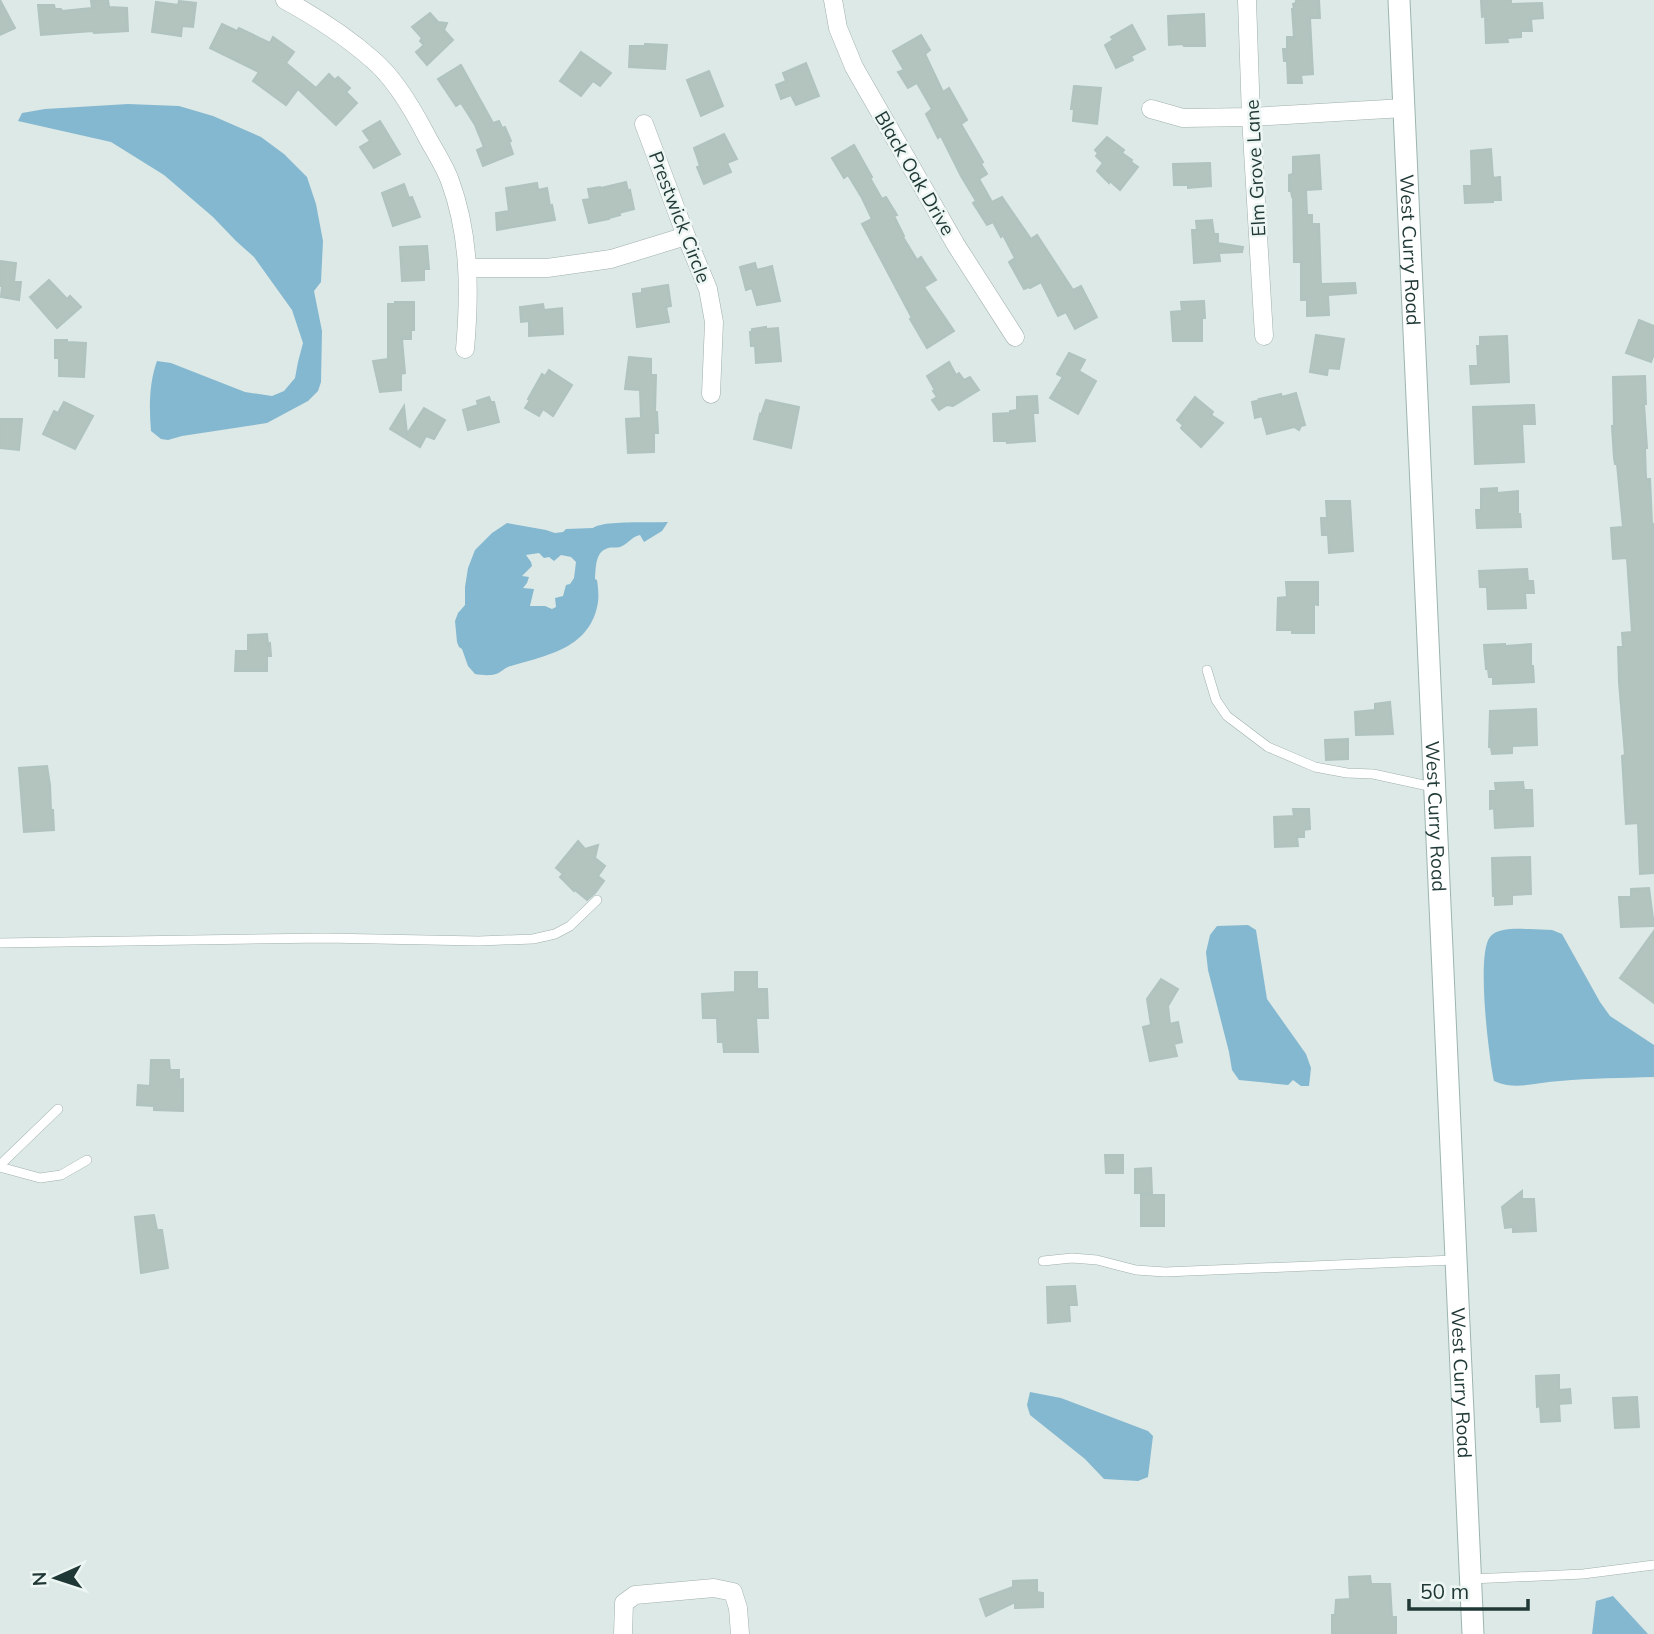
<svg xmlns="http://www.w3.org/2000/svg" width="1654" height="1634" font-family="Mulish,sans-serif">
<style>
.water{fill:#84b8d0;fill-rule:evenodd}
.building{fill:#b3c4bf;stroke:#b0c3be;stroke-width:2}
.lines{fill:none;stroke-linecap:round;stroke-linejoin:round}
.lane-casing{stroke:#a0b0ad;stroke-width:10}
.street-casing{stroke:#a0b0ad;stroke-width:19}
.secondary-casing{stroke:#9cb5b0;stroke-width:23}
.lane{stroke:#fff;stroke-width:9}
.street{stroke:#fff;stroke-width:18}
.secondary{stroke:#fff;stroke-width:21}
.labels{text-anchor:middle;stroke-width:5;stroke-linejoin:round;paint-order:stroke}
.street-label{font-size:19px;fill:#1f3835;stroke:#edf6f3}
</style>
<rect width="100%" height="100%" fill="#dde9e6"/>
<g class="water">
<path d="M128,104l51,2 34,10 48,21 23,17 23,23 9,27 7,37 -2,41 -7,9 8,40 -1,51 -3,9 -10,10 -41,22 -85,13 -14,4 -7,-1 -10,-8c-2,-23 -2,-48 6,-70l14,2 74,29 27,4 12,-5 11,-13 3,-16 5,-19 -11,-33 -38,-53 -18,-16 -23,-24 -49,-42 -53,-33 -93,-21 4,-8 23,-4z"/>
<path d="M668,522l-6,9 -18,11 -4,-7c-9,2 -12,9 -20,12 -4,1 -8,0 -12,1 -13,4 -12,19 -13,31l2,1c1,7 2,15 1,22 -7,46 -50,53 -87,64 -6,1 -9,6 -15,8 -6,2 -15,1 -21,0l-7,-8 -6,-17 -3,-2 -2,-5 -2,-21 3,-8 7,-8v-18l3,-19 7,-18 17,-17 15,-10 39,7 9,3 8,-1 3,-3 27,-1c10,-8 59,-5 75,-6zM539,553l5,5 5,-1 5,4 7,-6 10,2 5,5 -2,16 -4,6 -4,1 -3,11 -8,2 1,9 -4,2 -7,-3h-15l4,-17 -11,-1 4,-5 2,-6 -7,-1 10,-10 -1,-4 -5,-7z"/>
<path d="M1248,925l8,5 11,69 39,55 5,14 -2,18h-8l-8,-6 -5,5 -49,-5 -7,-10 -3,-18 -21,-82 -2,-18 4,-17 7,-9z"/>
<path d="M1530,929l22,1 10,4 38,68 10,14 44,29v32c-31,1 -63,1 -94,4 -23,1 -44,10 -66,0 -5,-23 -18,-127 -4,-144 8,-10 28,-8 40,-8z"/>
<path d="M1030,1392l31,6 87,33 5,5 -5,41 -10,4 -34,-2 -19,-20 -55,-44 -3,-10z"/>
<path d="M1613,1596l35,38h-56l4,-33z"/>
</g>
<g class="building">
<path d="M0,0l15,28 -15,7z"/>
<path d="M108,0l1,7 18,1 1,23 -34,2 -1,-2 -52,4 -3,-30h16l1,4h6l1,2 30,-3 -1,-7z"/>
<path d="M1296,0h23l1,18h-10l3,56 -12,1 1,8h-14l-1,-22h-3l-1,-12h4v-12h7l-2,-28h2l-1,-5 3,-1z"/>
<path d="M1481,0h30v4l31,-1 1,15 -12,1 1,12h-11v6l-14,1 1,4 -22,1 -1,-27 -3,1z"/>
<path d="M179,1l17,2 -3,24 -11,-1 -1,10 -29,-4 4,-30 22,3z"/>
<path d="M430,13l8,9 9,1 -3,7 9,10 -26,25 -11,-13 8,-7 -4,-4 2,-3 -10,-11z"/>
<path d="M1204,14l1,32h-21l-1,-2 -14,1 -1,-29z"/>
<path d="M222,24l15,7 2,-3 31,15 3,-6 21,15 -8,11 30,25 13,-14 6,6 3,-3 12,11 -4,4 11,11 -21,22 -38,-36 -12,16 -33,-24 6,-9 -49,-24z"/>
<path d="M1132,25l13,24 -14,7 2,4 -17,8 -11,-23 8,-5 -2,-3z"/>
<path d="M921,35l9,15 -5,4 18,38 6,-4 18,32 -6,4 22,38 -2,2 6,10 -8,5 13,23 10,-5 29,42 6,-4 36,55 8,-4 16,31 -22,12 -9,-17 -8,4 -17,-34 -11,6 -1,-1 -5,2 -15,-27 6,-4 -12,-23 -2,2 -8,-15 -6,3 -14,-22 3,-2 -15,-25 -20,-40 -3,2 -12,-24 6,-5 -15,-26 -9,5 -10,-16 6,-2 -11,-19z"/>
<path d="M645,44l22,1 -2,24 -36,-2 1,-21h15z"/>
<path d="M581,52l30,21 -11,13 -7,-5 -12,15 -21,-15z"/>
<path d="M806,63l13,33 -23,9 -5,-10 -10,4 -5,-14 10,-4 -3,-8z"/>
<path d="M461,65l32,58 6,-2 3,7 3,-1 6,14 -2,1 4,12 -30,12 -6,-16 7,-3 -9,-22 -14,-22 -5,3 -18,-27z"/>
<path d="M709,71l14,35 -22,10 -14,-36z"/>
<path d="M1074,86l27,2 -4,36 -24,-3 1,-12h-3z"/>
<path d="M380,121l20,33 -26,14 -14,-21 10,-6 -7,-10z"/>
<path d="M724,134l13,25 -10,4 4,9 -27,12 -7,-17 3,-1 -6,-18z"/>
<path d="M1107,137l17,13 -2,3 10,7 -1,2 7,5 -18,23 -10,-9 -1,2 -12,-12 6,-8 -7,-7 2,-3 -3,-3z"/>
<path d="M854,145l18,32 -2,1 12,21 4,-2 11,18 -3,1 10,20 -1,1 14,23 4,-3 15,23 -12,7 30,44 -27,17 -17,-29 2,-1 -50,-94 10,-5 -10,-21 -14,-23 -4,3 -12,-20z"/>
<path d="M1491,149l2,29 7,-1 1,23h-8v2l-28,1 -1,-17h8l-1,-35z"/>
<path d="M1319,155l2,34 -15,1 1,25h5v9h7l2,60 34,-1 1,10 -28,2 1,20 -22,1v-16h-6v-38h-7l-1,-65h-1l-1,-6h-2v-16l4,-1v-17z"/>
<path d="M1210,163l1,23 -23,2v-3h-14l-1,-21z"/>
<path d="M626,182l2,9 2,-1 4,19 -15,4 1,2 -11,3v1l-20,4 -6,-23 7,-1 -2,-10 12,-2 1,1z"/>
<path d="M537,183l1,7 9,-2 3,18 2,-1 3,15 -58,10 -1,-17 13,-2 -3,-23z"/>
<path d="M404,184l5,14 3,-1 8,20 -27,9 -11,-33z"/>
<path d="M1212,220l2,14h4v9l25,4 -1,5 -23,1 1,8 -26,2 -2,-33h5l-1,-9z"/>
<path d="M427,246l2,23h-5v11l-22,1 -2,-34z"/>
<path d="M0,261l16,2 -2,19h7l-2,18 -18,-3 1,-11h-2z"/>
<path d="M755,263l2,7 15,-4 8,35 -23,4 -5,-17 -6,2 -6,-23z"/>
<path d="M49,280l18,19 3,-3 11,11 -24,21 -27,-31z"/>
<path d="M668,285l3,21 -5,1 3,15 -32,5 -4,-33 9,-1v-4z"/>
<path d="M1204,301l1,17h-3v23h-29l-2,-29 11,-1 -1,-9z"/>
<path d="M395,302h19v28h-3v9h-9l3,34 -4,1v16l-21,2 -7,-31 15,-2v-55h7z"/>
<path d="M543,304l1,6 18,-2 1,26 -34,2v-15l-8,1 -1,-15z"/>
<path d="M1639,320l15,6v28l-3,8 -25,-9z"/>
<path d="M766,327v2l12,-1 3,33 -25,2 -1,-17h-4l-1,-14h2v-3z"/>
<path d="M1316,335l28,4 -5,30 -11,-1 -1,7 -17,-3z"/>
<path d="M1507,336l2,46 -38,2 -1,-18h8l-1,-20h3v-9z"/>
<path d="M55,340h12v2l19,1 -2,34 -25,-1v-18h-4z"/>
<path d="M1069,353l16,7 -6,11 17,10 -18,33 -28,-16 13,-21 -6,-3z"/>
<path d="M629,357l22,2v16h5l-1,37h2l1,21h-4v19l-26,1 -2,-34 15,-1 -1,-28 -15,-1z"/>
<path d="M949,362l7,13 3,-2 5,7 6,-3 9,13 -26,16 -6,-1 -8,5 -7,-10 5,-3 -4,-6 2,-1 -8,-14z"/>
<path d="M549,370l23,15 -19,31 -10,-7 -4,7 -14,-8 5,-8 -2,-1 14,-25 3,2z"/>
<path d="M1645,376l1,28h-2l3,44h-2l1,31h4l2,45h2v349l-14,1 -2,-51 -12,1 -4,-68 3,-1 -6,-73 -1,-35h5l-1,-14 10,-1 -5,-74 -14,1 -2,-31 12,-1 -6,-63h-2l-1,-6 -2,-32h2l-1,-49z"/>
<path d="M1296,393l9,32 -4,1 -2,4 -5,-3 -27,7 -5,-18 -7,2 -3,-16 8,-2 -1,-1 22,-5 1,3z"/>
<path d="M1037,396l1,17h-5l2,28 -28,2v-2h-13l-1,-27 17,-1v-2l7,-1v-13z"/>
<path d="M489,397l2,5h3l5,20 -31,8 -5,-20 15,-5 -1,-4z"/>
<path d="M1195,397l18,15 -2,3 12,8 -22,24 -20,-19 2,-3 -6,-5z"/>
<path d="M766,400l33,7 -8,41 -37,-9 6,-25 1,1z"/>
<path d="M64,402l29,14 -18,33 -32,-15 11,-23 4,2z"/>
<path d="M1534,405l1,19h-13l2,38 -49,2 -2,-57z"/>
<path d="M404,406l3,28 17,-26 21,12 -11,19 -8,-3 -6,11 -30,-18z"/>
<path d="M0,419h22l-3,31 -19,-2z"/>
<path d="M1497,488v5l21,-2v23h2l1,13 -44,1 -1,-18h5v-21z"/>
<path d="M1326,501h24l3,50 -24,2 -1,-18h-6l-1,-17h6z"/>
<path d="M1527,569l1,12h5l1,12h-9l1,15 -38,1 -1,-22h-7l-1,-16z"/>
<path d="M1286,582h32v23l-4,-1v29h-22v-3h-15l1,-32 9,-1z"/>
<path d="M267,634l1,10 2,-1 1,13h-4v15h-32l1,-20h12v-16z"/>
<path d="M1505,644v2l26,-2v22h2l1,16 -41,2v-7h-4l-1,-8h-2l-2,-24z"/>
<path d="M1390,702l3,32 -37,1 -1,-23 20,-2v-6z"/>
<path d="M1536,709l1,36 -25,1v7l-20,1 -1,-7h-2l1,-36z"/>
<path d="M1348,739v20l-22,1 -1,-20z"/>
<path d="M47,766l3,19 1,25h2l1,20 -30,2 -5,-64z"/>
<path d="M1523,782l1,8h8l1,36 -38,2 -1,-20 -4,1v-18h6l-1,-8z"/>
<path d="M1293,809h16l1,20 -6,1v7h-7l1,9 -23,1 -1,-30 20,-1z"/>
<path d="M578,841l7,8 13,-4 -3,13 10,8 -7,10 6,5 -9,12 -8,7 -12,-10 -1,1 -14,-14 3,-3 -7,-6z"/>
<path d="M1530,857l1,37 -19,1v9l-17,1v-9h-2l-1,-38z"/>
<path d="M1649,888l5,38 -33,1 -2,-30h12v-8z"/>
<path d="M1654,931v72l-34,-25z"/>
<path d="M735,972h22v17h10l1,29h-12l2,34h-34l-1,-10h-5l-1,-24h-14l-1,-24 33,-2z"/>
<path d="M1161,979l17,10 -10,17 2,18 8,-2 4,20 -8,2 3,12 -27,5 -7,-34 8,-2 -4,-26z"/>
<path d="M151,1060h18l1,10h9v10l4,-1v32l-29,-1v-4l-17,-1 1,-20 12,1z"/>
<path d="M1105,1155h18v18h-17z"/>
<path d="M1151,1168l1,25h-17v-24z"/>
<path d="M1522,1191v8h12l2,32 -23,1v-5l-8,1 -3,-21z"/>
<rect x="1141" y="1195" width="23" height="31"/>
<path d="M154,1215l3,15h5l6,38 -27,5 -6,-56z"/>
<path d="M1075,1286l2,19h-8l1,16 -22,2 -1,-36z"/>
<path d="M1559,1375v15l11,-1 1,14 -12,1 1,17 -19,1 -1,-16 -3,1 -1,-31z"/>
<path d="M1637,1397l2,30 -24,1 -2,-30z"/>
<path d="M1370,1576l1,8h19l2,33h4v17h-64v-19h3l1,-15 14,-1 -1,-22z"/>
<path d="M1037,1580v12l6,1v14l-28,1v-6l-29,14 -6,-17 33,-12v-6z"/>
</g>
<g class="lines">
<defs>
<g id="lane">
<path d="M1207,670l9,30 11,16 41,31 47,20 32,6 26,1 60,13"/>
<path d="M0,943l325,-5 154,3 54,-2 22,-5 15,-8 27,-26"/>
<path d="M0,1165l58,-56"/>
<path d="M0,1167l40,11 21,-3 26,-15"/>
<path d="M1043,1261l29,-3 25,2 39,10 29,2 289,-12"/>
<path d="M1471,1579l112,-5 71,-9"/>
</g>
<g id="street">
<path d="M285,0c31,17 61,36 88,60 21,18 39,48 52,73 8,16 19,31 25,48 20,54 20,112 15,168"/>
<path d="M833,0l5,28 16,39 102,178 59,92"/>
<path d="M1247,0l4,117 13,219"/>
<path d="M1151,109l32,9 68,-1 153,-9"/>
<path d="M644,124l42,112 22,53 6,33 -3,72"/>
<path d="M468,268h79l64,-9 75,-23"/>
<path d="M623,1634l1,-31 11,-8 79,-7 19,4 5,16 2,26"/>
</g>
<g id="secondary">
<path id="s1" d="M1399,0l74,1634"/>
</g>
</defs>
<use href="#lane" class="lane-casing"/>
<use href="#street" class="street-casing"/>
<use href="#secondary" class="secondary-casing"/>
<use href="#lane" class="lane"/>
<use href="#street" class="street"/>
<use href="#secondary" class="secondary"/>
</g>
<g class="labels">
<g class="street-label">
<text transform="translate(1255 168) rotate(-93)" y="7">Elm Grove Lane</text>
<text transform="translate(915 173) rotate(60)" y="7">Black Oak Drive</text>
<text transform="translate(680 217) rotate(69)" y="7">Prestwick Circle</text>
<text dy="7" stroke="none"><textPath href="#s1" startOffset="250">West Curry Road</textPath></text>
<text dy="7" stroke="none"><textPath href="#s1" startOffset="817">West Curry Road</textPath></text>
<text dy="7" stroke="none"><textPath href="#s1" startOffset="1384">West Curry Road</textPath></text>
</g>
</g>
<g transform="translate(56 1578) rotate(267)" stroke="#edf6f3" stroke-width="5" paint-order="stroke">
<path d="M0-5L12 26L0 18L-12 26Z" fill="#1f3835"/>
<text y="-10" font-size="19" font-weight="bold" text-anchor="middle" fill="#1f3835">N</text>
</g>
<path d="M1409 1599v10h119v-10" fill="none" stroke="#1f3835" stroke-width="3.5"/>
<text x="1420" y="1599" font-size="21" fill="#1f3835" stroke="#edf6f3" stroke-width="5" paint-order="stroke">50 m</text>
</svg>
